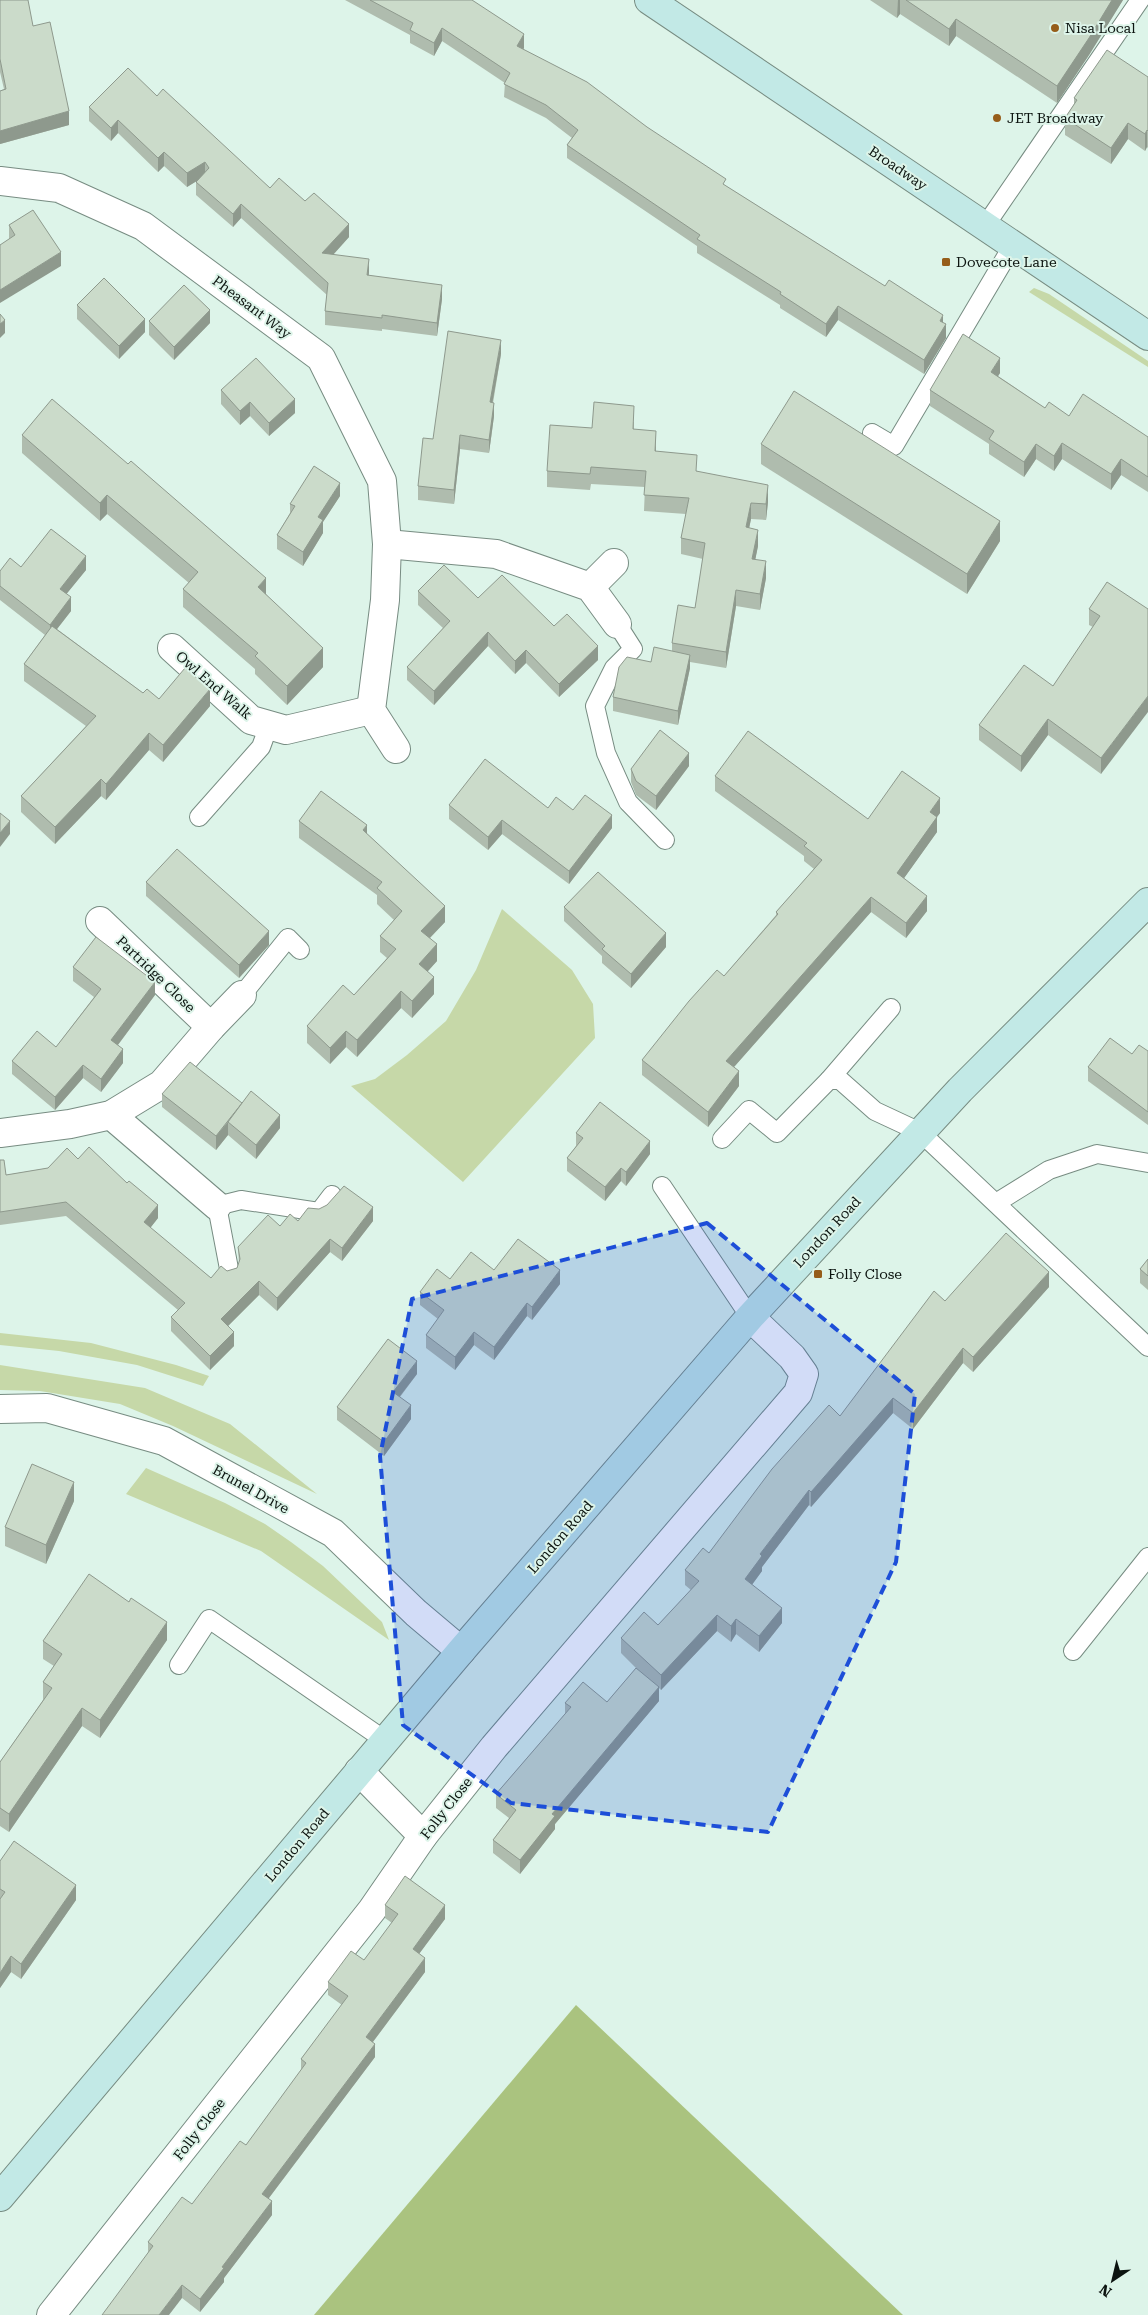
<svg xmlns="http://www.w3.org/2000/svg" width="1148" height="2315" font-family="'Roboto Serif',serif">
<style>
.green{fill:#c6d8a8}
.forest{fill:#aac37f}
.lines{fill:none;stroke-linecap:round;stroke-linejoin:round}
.service-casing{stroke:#778c82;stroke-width:20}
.minor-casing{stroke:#778c82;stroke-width:30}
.secondary-casing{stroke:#778c82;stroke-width:30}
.service{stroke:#fff;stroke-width:18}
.minor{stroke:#fff;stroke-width:28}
.secondary{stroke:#c2e9e6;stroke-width:28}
.wall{fill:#afbcae}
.shaded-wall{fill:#8e998d}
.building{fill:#cbdbca;stroke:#8e998d}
.marked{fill:#1d4ed8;fill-opacity:0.2;stroke:#1d4ed8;stroke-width:4;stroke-dasharray:10 6;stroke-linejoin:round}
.poi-dot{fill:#965d1a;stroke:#ddf4e9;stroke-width:2}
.labels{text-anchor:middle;stroke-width:4;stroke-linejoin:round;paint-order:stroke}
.poi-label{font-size:14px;fill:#0c1410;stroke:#ddf4e9;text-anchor:start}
.street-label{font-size:14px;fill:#0c1410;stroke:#ddf4e9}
</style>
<rect width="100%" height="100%" fill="#ddf4e9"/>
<g class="green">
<path d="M1034,288l15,6 99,67v6l-119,-75z"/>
<path d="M502,909l70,61 21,34 2,34 -132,144 -112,-96 24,-7 32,-24 39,-34 30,-51z"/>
<path d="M0,1333l91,10 85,22 33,11 -6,10 -66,-21 -78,-14 -59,-6z"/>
<path d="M0,1365l145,23 85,36 87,70 -144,-68 -53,-22 -80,-13 -40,-1z"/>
<path d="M146,1468l79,35 40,21 26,18 32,24 59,56 7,18 -128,-89 -135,-57z"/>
</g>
<path class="forest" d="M576,2005l327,310h-589z"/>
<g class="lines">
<defs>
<g id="service">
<path d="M985,226l155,-226"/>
<path d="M872,433l22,13 119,-201"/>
<path d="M617,624l16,25 -19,19 -19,38 11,47 22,49 37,38"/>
<path d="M199,817l62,-70 8,-22"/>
<path d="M242,995l46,-57 12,12"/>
<path d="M829,1080l62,-72"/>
<path d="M722,1139l27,-29 28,23 52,-53h11l35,31 45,21 228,215"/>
<path d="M662,1186l88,131"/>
<path d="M996,1203l53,-33 48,-16 51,9"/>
<path d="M230,1274l-13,-68 24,-6 78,12 13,-17"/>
<path d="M1073,1651l75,-94"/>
<path d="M179,1665l30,-46 177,122"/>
</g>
<g id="minor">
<path d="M0,181l59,7 84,38 178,132 61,123 5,63 -2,56 -14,110 25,39"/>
<path d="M387,544l109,10 94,33 27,37"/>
<path d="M590,587l24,-24"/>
<path d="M172,648l79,72 35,10 85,-20"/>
<path d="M100,921l111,106"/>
<path d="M111,1115l106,91"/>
<path d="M0,1133l70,-9 41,-9 51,-31 49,-57 31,-32"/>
<path d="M0,1409l47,-1 117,33 169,92 83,80 45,38"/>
<path d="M359,1771l64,65"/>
<path d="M51,2315l321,-405 51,-74 71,-89 304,-354 6,-19 -12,-17 -42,-40"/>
</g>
<g id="secondary">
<path d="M649,0l499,336"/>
<path d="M0,2197l461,-546 289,-334 210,-227 188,-188"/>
</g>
</defs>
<use href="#service" class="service-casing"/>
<use href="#minor" class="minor-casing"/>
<use href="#secondary" class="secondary-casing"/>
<use href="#service" class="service"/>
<use href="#minor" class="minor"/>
<use href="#secondary" class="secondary"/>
</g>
<g class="wall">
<path d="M0,0l33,26 36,99 -69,19v-53l4,-2 -4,-17z"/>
<path d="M345,0h127l52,48 -1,1 203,137 217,137 3,15 -22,36 -86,-54 -12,17 -46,-29v-3l-83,-52v-7l-130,-88v-13l5,-7 -26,-20 -42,-21 1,-14 -63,-42 -8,15 -24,-13v-8z"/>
<path d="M870,0h253l-34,55 -32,48 -101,-67 -7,10 -49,-32 -3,4z"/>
<path d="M1148,77v71l-1,-1 -2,4 -17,-12 -17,25 -46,-29v-17l9,-14v-6z"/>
<path d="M157,96l113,92 35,13 44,36 -16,18 36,17v4l73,23 -5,37 -55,-7v2l-57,-6v-14l2,-16 -86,-77 -8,9 -37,-32v-13l2,-2 -11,7 -23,-21 -6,6 -40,-39 -7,8 -22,-20v-14z"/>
<path d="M9,225l52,41 -52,-27z"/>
<path d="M77,305l68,27 -26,27 -42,-40z"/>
<path d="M149,321l61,2 -36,37 -25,-25z"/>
<path d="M501,354l-8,49 1,13 -5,37 -29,-4 -6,55 -36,-4v-14l15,-47z"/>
<path d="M1000,373l-2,3 47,32 24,8 79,21v55l-27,-17 -10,15 -49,-31 -8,12 -18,-12 -12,18 -35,-23v-10l-59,-38v-16z"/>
<path d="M221,390l74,23 -26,23 -19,-20 -10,9 -19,-21z"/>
<path d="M634,422v7l22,18v5l41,19 71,31 -2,18 -15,-1 -2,9 9,18 -3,14 11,18 -6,32 -24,-4 -10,62 -36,-6v6l-12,57 -65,-14v-14l38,-35 21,-11v-8l23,-35 8,-49 -22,-5v-16l5,-24 -42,-3 1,-24 -54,-3 -1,6 -43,-3v-16l45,-43z"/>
<path d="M22,435l244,159 57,73 -36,38 -32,-31v-5l-72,-62v-18l6,-6 -82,-69 -7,7 -78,-68z"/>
<path d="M761,444l239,97 -33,53 -206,-130z"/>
<path d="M340,496l-17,26v11l-20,33 -26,-17v-14l13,-22v-9z"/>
<path d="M21,567l65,3 -20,24 5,17 -14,18 86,64 16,6 51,7 -47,56 -14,-12 -43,50 -5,-4 -46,48 -34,-32v-16l65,-70 -62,-45v-17l21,-29 -45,-35v-29z"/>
<path d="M418,591l60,7 76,28 44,34 -39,37 -33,-34 -11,11 -27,-28 -54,59 -27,-25v-13l36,-39 -25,-23z"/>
<path d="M1089,609h59l-47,165 -53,-39 -27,37 -42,-32v-15l74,-39 40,-59 -4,-2z"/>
<path d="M689,766l-33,44 -20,-15 -5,-13v-13z"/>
<path d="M715,776l153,43 72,-6 -3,4v15l-33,46 23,33 -21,27 -35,-26 -137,155 5,19 -31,41 -66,-52v-15l82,-84 52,-61v-3l38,-43 -10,-8v-5l-89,-65z"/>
<path d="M449,805l99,3 25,2 39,18 -43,56 -67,-50 -14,16 -39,-31z"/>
<path d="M299,821l68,13 78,88 -15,16 7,23 -10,11 7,22 -22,24 -11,-10 -44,49 -11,-10 -16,17 -23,-21v-17l47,-31 33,-37 -7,-6v-16l14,-16 -17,-16v-9l-78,-57z"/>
<path d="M146,882l123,63 -30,33 -93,-82z"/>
<path d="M564,907l102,40 -35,41 -29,-25v-7l-38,-35z"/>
<path d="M73,967l82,28 -37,50 5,18 -22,29 -18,-14 -28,32 -43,-36v-13l44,-14 38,-50 -21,-16z"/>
<path d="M1148,1051v74l-60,-44v-14l44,-13z"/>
<path d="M162,1094l80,9 38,25 -24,31 -28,-24 -12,15 -54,-43z"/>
<path d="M576,1133l74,21 -24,32 -5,-5 -16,20 -38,-30v-13l9,-12z"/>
<path d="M78,1159l80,59 -8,10 61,50 16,-7 10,-3 2,-4 -1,-17 42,-21 18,-5h75l-31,40 -12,-9 -53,59 -18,-16 -31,31 6,20 -24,24 -39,-39v-14l7,-7 -112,-94 -66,9v-65l6,15 42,-7z"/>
<path d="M1148,1259v31l-8,-7v-14z"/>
<path d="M494,1270l66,14 -28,36 -5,-4 -33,44 -20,-15 -19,25 -29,-22v-13l12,-16 -18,-14v-13l30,-13z"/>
<path d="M1049,1287l-76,85 -10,-9 -50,66 -20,-16 -82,94 -2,-2 -47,62v4l-10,14 30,38 -23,29 -23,-18 -5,8 -14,-11 -56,59 -2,-2v13l-104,123v5l-35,45 -27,-21v-13l16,-22 -13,-10v-14l69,-80v-11l42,-1 29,-34 -15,-15v-15l37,-13 33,-35 -6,-5v-15l24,-17 131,-137 105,-115z"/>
<path d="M417,1374l-17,23 11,22 -27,37 -47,-36v-13z"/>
<path d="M74,1501l-28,63 -41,-18v-19z"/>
<path d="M167,1640l-67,98 -18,-12 -73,106 -9,-6v-64l43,-62v-18l11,-16 -11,-7v-18z"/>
<path d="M0,1861l76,39 -55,79 -10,-7 -11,16z"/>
<path d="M385,1905l60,14 -26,35 6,18 -52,70 2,15 -106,141 3,17 -48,63v4l-24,30 -18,-14 -34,-45v-11l44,-38 54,-59 55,-74v-12l41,-54 -14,-10v-13l36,-22 28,-37 -7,-5z"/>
</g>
<g class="shaded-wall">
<path d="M898,0h2v14l-3,4z"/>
<path d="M1112,0h11l-34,55 -32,48v-17z"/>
<path d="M956,19v17l-7,10v-17z"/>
<path d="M442,28v13l-8,15v-13z"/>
<path d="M524,34v14l-7,11v-13z"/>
<path d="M69,111v14l-69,19v-13z"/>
<path d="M118,120v13l-7,8v-13z"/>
<path d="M1128,123v16l-17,25v-16z"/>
<path d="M1147,130v17l-2,4v-17z"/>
<path d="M164,152v14l-6,6v-14z"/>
<path d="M205,162v14l-18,11v-14z"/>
<path d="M241,204v14l-8,9v-13z"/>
<path d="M349,224v13l-27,30v-14z"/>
<path d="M61,252v14l-61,37v-13z"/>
<path d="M369,259v13l-2,17v-14z"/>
<path d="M442,285v14l-5,37v-13z"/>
<path d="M838,306v14l-12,17v-13z"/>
<path d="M210,310v13l-36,37v-13z"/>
<path d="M943,315v13l-3,-7z"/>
<path d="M145,319v13l-26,27v-13z"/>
<path d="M5,320v13l-5,5v-14z"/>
<path d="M946,324v14l-22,36v-14z"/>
<path d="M501,340v14l-11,62v-14z"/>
<path d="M1000,358v15l-9,14v-15z"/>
<path d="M295,399v14l-26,23v-13z"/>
<path d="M250,402v14l-10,9v-14z"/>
<path d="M494,403v13l-5,37v-13z"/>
<path d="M656,431v16l-1,21v-17z"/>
<path d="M460,435v14l-6,55v-14z"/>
<path d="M1062,443v16l-8,12v-15z"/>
<path d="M1036,444v15l-12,18v-15z"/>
<path d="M1121,459v16l-10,15v-16z"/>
<path d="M340,483v13l-17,26v11l-20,33v-14l15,-35z"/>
<path d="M768,485v17l-2,18v-16z"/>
<path d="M107,495v19l-7,7v-18z"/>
<path d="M751,503v16l-5,24v-16z"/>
<path d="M1000,521v20l-33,53v-20z"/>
<path d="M758,530v16l-6,30v-17z"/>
<path d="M86,556v14l-26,32v-13z"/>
<path d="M766,561v17l-6,32v-16z"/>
<path d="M266,578v18l-8,-9z"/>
<path d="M736,590v16l-10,62v-16z"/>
<path d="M71,597v14l-21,27v-13z"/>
<path d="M488,632v14l-54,59v-14z"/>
<path d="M598,646v14l-39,37v-13z"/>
<path d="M323,648v19l-36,38v-19z"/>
<path d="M526,650v13l-11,11v-13z"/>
<path d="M690,655v13l-12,57v-14z"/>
<path d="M210,689v17l-47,56v-17z"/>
<path d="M1148,696v16l-47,62v-16z"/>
<path d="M1048,719v16l-27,37v-16z"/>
<path d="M149,733v17l-43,50v-16z"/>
<path d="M689,753v13l-33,44v-14z"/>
<path d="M101,779v17l-46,48v-17z"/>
<path d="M940,798v15l-3,4v15l-40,56v-15l33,-61z"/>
<path d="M612,815v13l-43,56v-13z"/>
<path d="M502,820v14l-14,16v-13z"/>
<path d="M10,821v13l-10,13v-14z"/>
<path d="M367,825v16l-4,-11z"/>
<path d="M927,896v15l-21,27v-15z"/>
<path d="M871,897v15l-145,164v-15z"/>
<path d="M445,906v16l-24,25v-16z"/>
<path d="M269,931v14l-30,33v-13z"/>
<path d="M666,933v14l-35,41v-14z"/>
<path d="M437,944v17l-18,20v-17z"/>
<path d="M434,977v17l-22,24v-17z"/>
<path d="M155,982v13l-44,59v-14z"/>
<path d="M401,991v17l-44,49v-17z"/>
<path d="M346,1031v16l-16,17v-16z"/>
<path d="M123,1049v14l-22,29v-13z"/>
<path d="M83,1065v13l-28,32v-13z"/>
<path d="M739,1071v15l-31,41v-15z"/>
<path d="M280,1115v13l-24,31v-14z"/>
<path d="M228,1122v13l-12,15v-14z"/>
<path d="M650,1141v13l-24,32v-14z"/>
<path d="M621,1168v13l-16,20v-14z"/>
<path d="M158,1205v13l-14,18v-14z"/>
<path d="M373,1207v14l-31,40v-13z"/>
<path d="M330,1239v13l-53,59v-13z"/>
<path d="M560,1270v14l-28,36v-13z"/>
<path d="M1049,1272v15l-76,85v-15z"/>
<path d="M259,1281v14l-38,38v-14z"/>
<path d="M527,1303v13l-33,44v-13z"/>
<path d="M234,1332v14l-24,24v-14z"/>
<path d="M474,1332v13l-19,25v-13z"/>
<path d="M963,1348v15l-50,66v-16z"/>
<path d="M417,1361v13l-24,31v-13z"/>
<path d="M893,1398v15l-82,94v-15z"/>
<path d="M411,1405v14l-27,37v-14z"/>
<path d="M74,1482v19l-28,63v-19z"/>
<path d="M809,1490v15l-47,62v4l-17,23v-15l15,-25z"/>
<path d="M782,1608v15l-23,29v-16z"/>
<path d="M717,1615v16l-56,59v-15z"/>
<path d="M736,1619v15l-5,8v-16z"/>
<path d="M167,1622v18l-67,98v-18z"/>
<path d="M659,1687v14l-104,123v5l-35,45v-14l32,-46z"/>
<path d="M82,1708v18l-73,106v-18z"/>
<path d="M76,1885v15l-55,79v-15z"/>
<path d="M445,1905v14l-32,43v-13z"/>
<path d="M11,1956v16l-11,16v-15z"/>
<path d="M425,1958v14l-59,79v-14z"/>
<path d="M375,2044v13l-113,150v-13z"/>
<path d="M272,2201v14l-48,63v4l-24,30v-13l22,-32z"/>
<path d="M182,2285v13l-13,17h-10z"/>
</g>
<g class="building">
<path d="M0,0h28l5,26 17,-4 19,89 -69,20v-40l6,-2 -6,-30z"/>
<path d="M370,0h102l52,34 -7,12 70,36 60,45 79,52 -3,5 162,102 4,-6 54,35 -3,6 6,3 -22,36 -86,-54 -12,18 -46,-30 1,-2 -84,-53 3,-4 -133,-90 11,-15 -32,-25 -42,-21 6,-11 -68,-45 -8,15 -24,-13 3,-7z"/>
<path d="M906,0h206l-23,38 -32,48 -101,-67 -7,10z"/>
<path d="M1107,50l41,27v54l-1,-1 -2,4 -17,-11 -17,25 -46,-30 12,-18 -3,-2z"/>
<path d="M128,68l29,28 6,-7 107,99 9,-10 26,23 9,-8 35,31 -27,29 47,6 -2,16 75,10 -5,38 -55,-8v3l-57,-7 3,-28 -87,-79 -8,10 -37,-32 13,-14 -4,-6 -18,11 -23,-21 -6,6 -40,-38 -7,8 -22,-21z"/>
<path d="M33,210l28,42 -61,38v-45l15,-10 -6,-10z"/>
<path d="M104,278l41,41 -26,27 -42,-41z"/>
<path d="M184,285l26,25 -36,37 -25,-26z"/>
<path d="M0,314l5,6 -5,4z"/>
<path d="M448,331l53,9 -11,62 4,1 -5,37 -29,-5 -6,55 -36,-4 5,-48 10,1z"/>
<path d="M963,334l37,24 -9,14 54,36 4,-6 20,14 14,-22 65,43v40l-27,-18 -10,15 -49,-31 -8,13 -18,-12 -12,18 -35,-23 5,-8 -64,-41z"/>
<path d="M256,358l39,41 -26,24 -19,-21 -10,9 -19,-21z"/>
<path d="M794,391l206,130 -33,53 -206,-130z"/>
<path d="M52,399l76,65 3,-3 135,117 -8,9 65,61 -36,38 -32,-30 3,-3 -75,-64 15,-17 -91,-77 -7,8 -78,-68z"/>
<path d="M594,402l40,4 -1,23 23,2 -1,20 42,4 -1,16 72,14 -2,19 -15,-1 -5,24 12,3 -6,29 14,2 -6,33 -24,-4 -10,62 -54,-9 6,-38 17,3 10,-65 -24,-5 8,-40 -45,-3 2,-24 -55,-4 -1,7 -43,-3 3,-46 42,3z"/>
<path d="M314,466l26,17 -22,34 5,3 -20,32 -26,-17 18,-29 -5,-2z"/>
<path d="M51,529l35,27 -26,33 11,8 -21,28 -50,-39v-15l10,-13 11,9z"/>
<path d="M444,565l34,33 24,-23 52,51 13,-12 31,32 -39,38 -33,-34 -11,11 -27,-29 -54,59 -27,-24 43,-46 -32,-30z"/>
<path d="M1107,582l41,27v87l-47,62 -53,-39 -27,37 -42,-31 45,-60 29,21 47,-70 -11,-7z"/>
<path d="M52,626l91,67 4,-4 12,10 26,-31 25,21 -47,56 -14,-12 -43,51 -5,-5 -46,48 -34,-31 75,-80 -72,-52z"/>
<path d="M654,647l36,8 -12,56 -65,-14 6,-30 8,-10 24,5z"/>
<path d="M660,730l29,23 -33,43 -20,-15 -5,-12z"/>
<path d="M748,731l120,88 34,-48 38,27 -10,14 7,5 -40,56 30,23 -21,27 -35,-26 -145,164 13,10 -31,41 -66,-52 47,-59 28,-31 7,6 54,-62 -2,-2 46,-52 -18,-14 3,-3 -92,-67z"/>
<path d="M485,759l63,49 8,-11 17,13 12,-15 27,20 -43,56 -67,-51 -14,17 -39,-32z"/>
<path d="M321,791l46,34 -4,5 82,76 -24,25 16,13 -18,20 15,13 -22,24 -11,-10 -44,49 -11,-9 -16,17 -23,-22 36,-41 11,10 42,-46 -16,-13 22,-25 -25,-23 5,-6 -83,-61z"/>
<path d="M0,813l10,8 -10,12z"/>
<path d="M177,849l92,82 -30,34 -93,-83z"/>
<path d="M598,872l68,61 -35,41 -29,-25 3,-3 -41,-39z"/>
<path d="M96,937l59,45 -44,58 12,9 -22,30 -18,-14 -28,32 -43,-36 25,-30 19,16 45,-58 -28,-22z"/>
<path d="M1110,1038l22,16 7,-9 9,6v61l-60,-45z"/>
<path d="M190,1062l52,41 -26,33 -54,-42z"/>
<path d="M251,1091l29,24 -24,30 -28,-23z"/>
<path d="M600,1102l50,39 -24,31 -5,-4 -16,19 -38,-29 16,-20 -7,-5z"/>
<path d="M89,1147l38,36 2,-2 29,24 -14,17 67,56 10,-12 6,5 10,-3 3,-9 -2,-12 30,-32 12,11 10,-12 8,7 10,-13 11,1 8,-4 17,-19 29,21 -31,41 -12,-9 -53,59 -18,-17 -38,38 13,13 -24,24 -39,-39 14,-14 -119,-101 -66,10v-52h4l2,15 42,-7 19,-20 11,11z"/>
<path d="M1006,1233l43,39 -76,85 -10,-9 -50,65 -20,-15 -82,94 -2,-2 -49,64 2,2 -17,23 37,29 -23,28 -23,-17 -5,7 -14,-11 -56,60 -40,-37 23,-26 14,13 41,-44 -14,-11 18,-22 6,5 63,-84 57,-64 11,11 94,-125 11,10z"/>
<path d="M518,1239l42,31 -28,37 -5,-4 -33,44 -20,-15 -19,25 -29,-22 18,-25 -24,-18 17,-23 13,10 21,-27 23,18z"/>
<path d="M1148,1259v17l-8,-7z"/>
<path d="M388,1339l29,22 -24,31 18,13 -27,37 -47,-35z"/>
<path d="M32,1464l42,18 -28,63 -41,-18z"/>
<path d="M89,1574l40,28 2,-4 36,24 -67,98 -18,-12 -73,106 -9,-6v-46l52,-74 -9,-6 19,-28 -19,-13z"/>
<path d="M636,1668l23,19 -107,127 3,2 -35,44 -27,-20 23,-30 -20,-16 75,-87 -6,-4 18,-21 24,20z"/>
<path d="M14,1841l62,44 -55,79 -10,-8 -11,17v-74l5,-7 -5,-3v-28z"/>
<path d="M405,1876l40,29 -32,44 12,9 -59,79 9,7 -113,150 10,7 -50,66 2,1 -24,31 -18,-14 -23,30h-57l51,-69 -5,-4 34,-45 10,7 48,-63 6,4 60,-82 -5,-4 47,-63 -20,-14 23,-31 13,9 34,-46 -13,-9z"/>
</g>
<path class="marked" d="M707,1223l208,171 -19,168 -128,270 -257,-29 -108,-78 -23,-269 32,-157z"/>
<g class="poi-dot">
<circle cx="1055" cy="28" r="5"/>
<circle cx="997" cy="118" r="5"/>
<rect x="941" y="257" width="10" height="10" rx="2.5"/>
<rect x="813" y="1269" width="10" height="10" rx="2.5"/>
</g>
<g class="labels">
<g class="poi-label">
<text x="1065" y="33">Nisa Local</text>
<text x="1007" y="123">JET Broadway</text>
<text x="956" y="267">Dovecote Lane</text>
<text x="828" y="1279">Folly Close</text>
</g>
<g class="street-label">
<text transform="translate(898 168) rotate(34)" y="5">Broadway</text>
<text transform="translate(252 307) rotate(37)" y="5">Pheasant Way</text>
<text transform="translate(214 685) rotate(41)" y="5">Owl End Walk</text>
<text transform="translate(156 974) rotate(44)" y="5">Partridge Close</text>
<text transform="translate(827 1232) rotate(-47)" y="5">London Road</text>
<text transform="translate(251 1489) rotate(29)" y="5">Brunel Drive</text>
<text transform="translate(560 1537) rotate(-49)" y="5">London Road</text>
<text transform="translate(446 1808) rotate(-52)" y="5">Folly Close</text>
<text transform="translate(297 1845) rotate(-50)" y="5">London Road</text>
<text transform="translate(199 2129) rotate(-52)" y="5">Folly Close</text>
</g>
</g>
<g transform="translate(1113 2280) rotate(215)" stroke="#ddf4e9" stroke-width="4" paint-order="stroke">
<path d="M0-4L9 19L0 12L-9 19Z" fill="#0c1410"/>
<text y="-8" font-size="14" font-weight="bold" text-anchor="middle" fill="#0c1410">N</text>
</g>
</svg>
